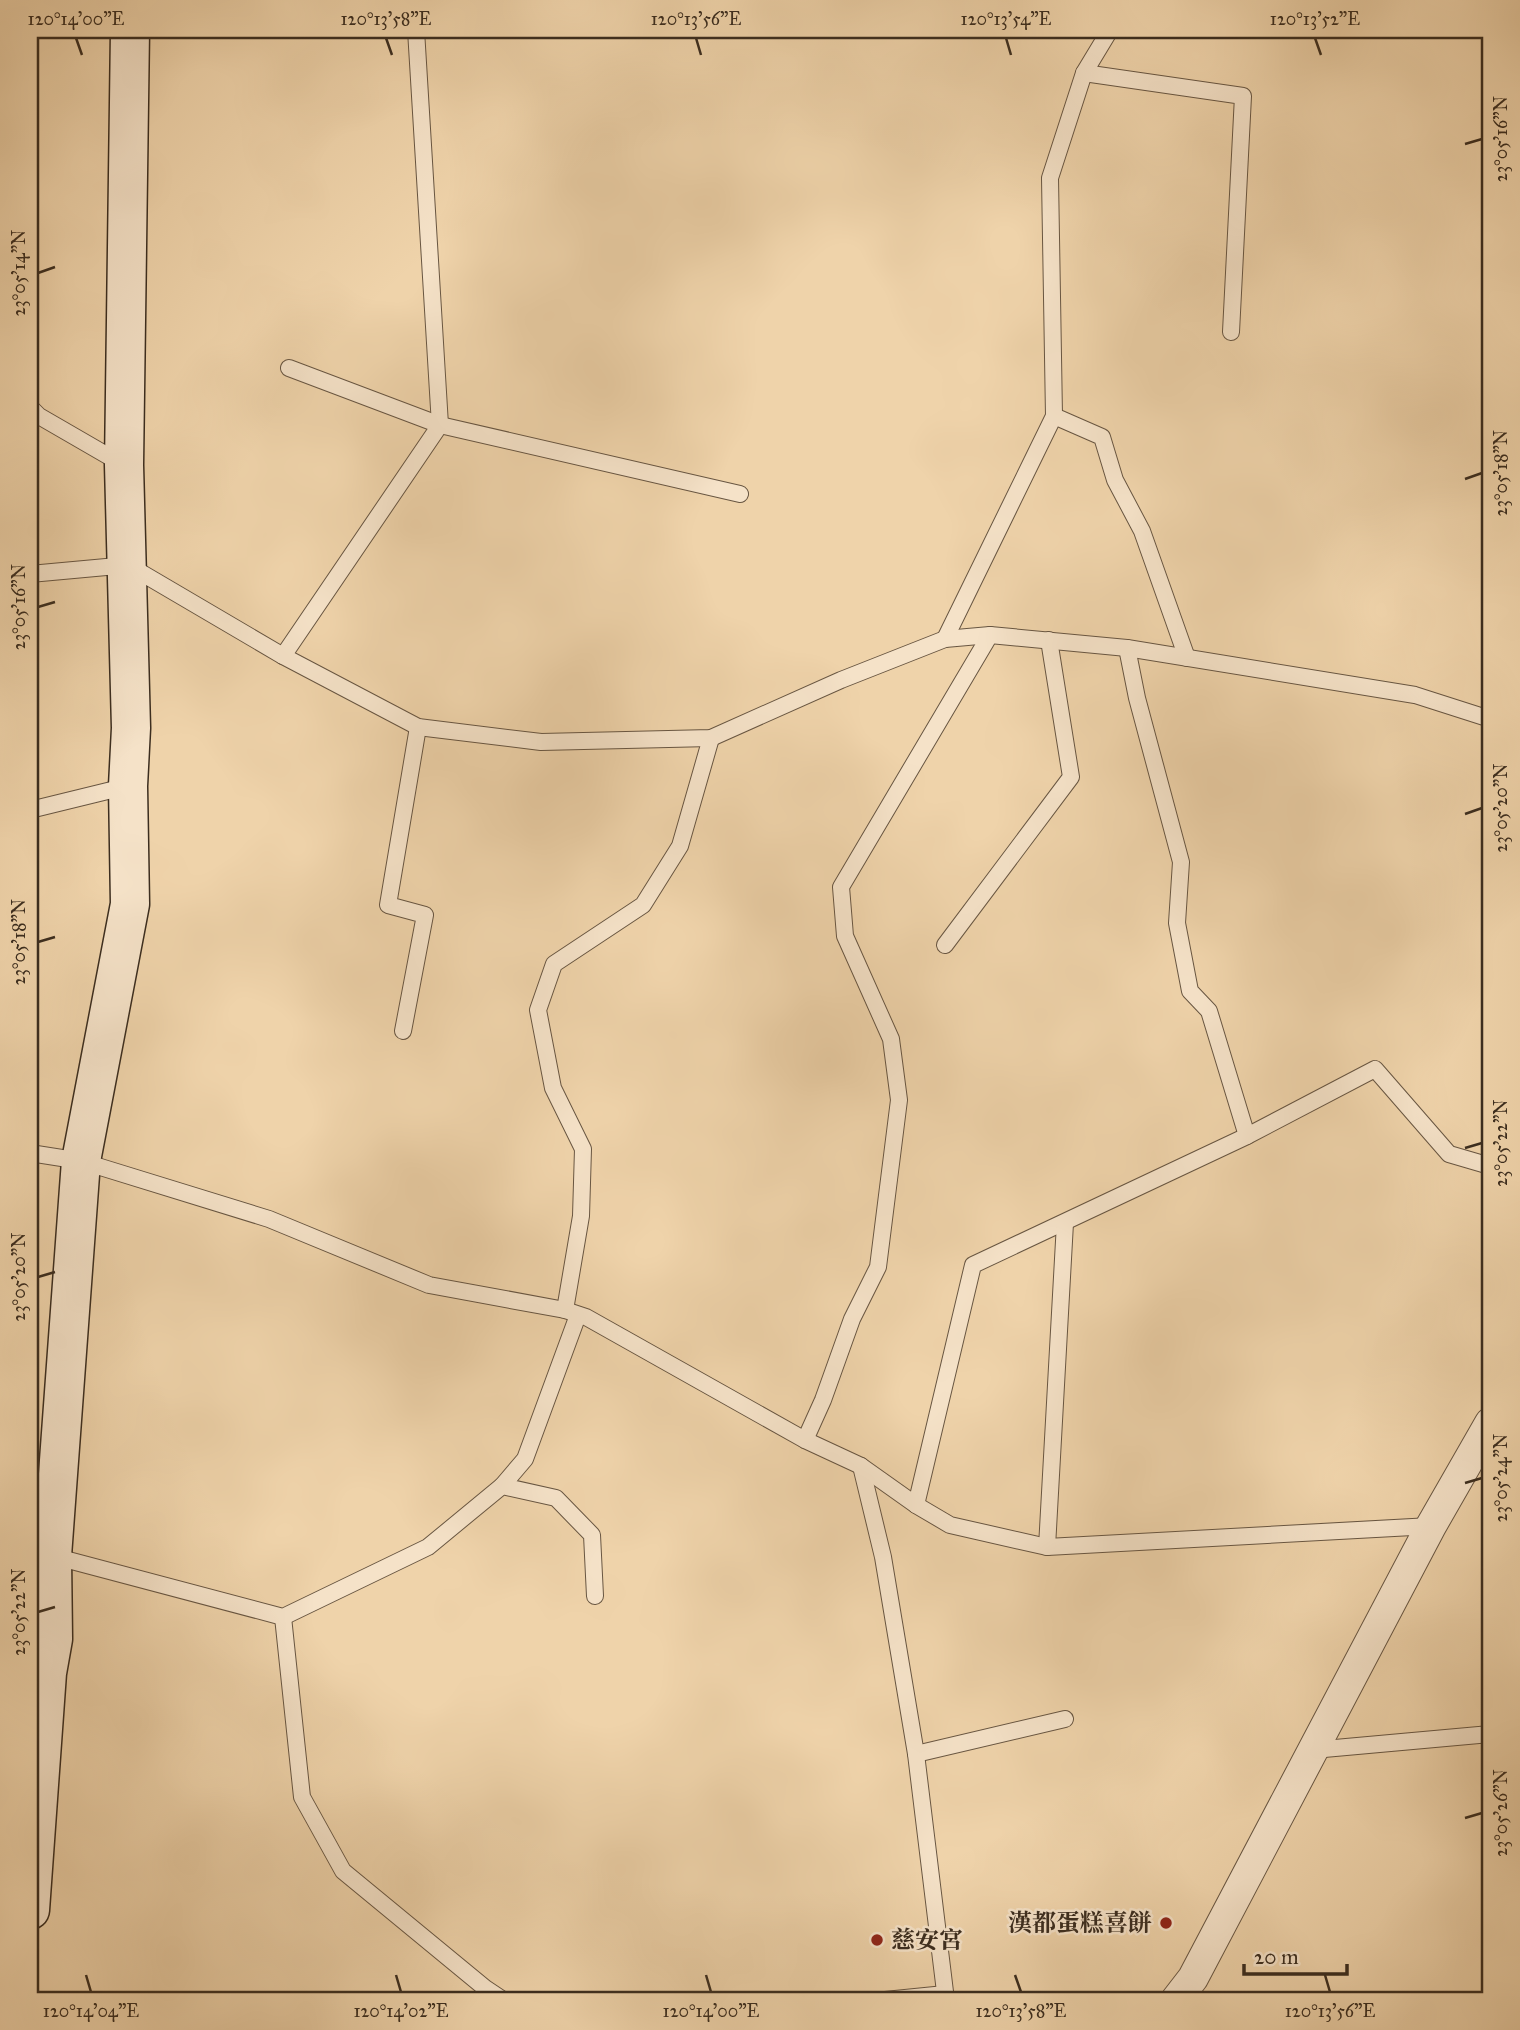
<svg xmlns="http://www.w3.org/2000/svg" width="1520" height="2030" font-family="'IM FELL Great Primer','Noto Serif TC',serif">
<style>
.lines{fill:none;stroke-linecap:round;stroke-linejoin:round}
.lane-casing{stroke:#685642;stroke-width:18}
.street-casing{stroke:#685642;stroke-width:32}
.secondary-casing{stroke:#3b2d1f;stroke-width:41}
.lane{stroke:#f5e2c8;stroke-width:16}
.street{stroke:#f5e2c8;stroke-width:30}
.secondary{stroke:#f5e2c8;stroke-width:38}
.ticks{fill:none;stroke:#3b2d1f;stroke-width:2.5}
.poi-dot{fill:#8f2418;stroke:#f5e2c8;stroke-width:2.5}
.labels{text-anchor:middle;stroke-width:5;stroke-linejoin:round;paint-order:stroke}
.poi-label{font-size:24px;font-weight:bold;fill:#3b2d1f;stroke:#f5e2c8;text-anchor:end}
.neatline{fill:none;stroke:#3b2d1f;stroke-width:2.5}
.ticks-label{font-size:18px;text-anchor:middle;fill:#3b2d1f}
</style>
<rect width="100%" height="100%" fill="#efd3aa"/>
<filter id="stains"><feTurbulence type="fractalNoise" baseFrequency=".00286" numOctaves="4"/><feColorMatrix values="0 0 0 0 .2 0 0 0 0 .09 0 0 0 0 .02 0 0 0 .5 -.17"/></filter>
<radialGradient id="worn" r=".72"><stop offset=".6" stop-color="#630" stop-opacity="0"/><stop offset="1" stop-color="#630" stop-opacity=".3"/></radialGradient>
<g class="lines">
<defs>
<g id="lane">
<path d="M1084,73l159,23 -12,236"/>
<path d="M289,368l151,57 300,69"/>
<path d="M30,407l9,9 83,48"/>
<path d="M1054,416l48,21 13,43 27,51 45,127"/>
<path d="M30,574l98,-9 155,91 135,71 123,15 170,-4 130,-58 104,-41 45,-4 137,13 288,47 75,24"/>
<path d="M945,639l109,-223 -4,-238 34,-105 26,-43"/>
<path d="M1127,648l10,50 44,164 -4,61 13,68 19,20 38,125"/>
<path d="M283,656l157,-231 -24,-395"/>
<path d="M30,810l98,-24"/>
<path d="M945,945l126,-168 -22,-137"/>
<path d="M403,1031l22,-116 -37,-10 30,-178"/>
<path d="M30,1153l51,8 188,58 160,66 136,25 21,7 219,123 56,26 55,39 34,20 97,22 384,-21"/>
<path d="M565,1310l16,-94 2,-67 -30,-61 -15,-78 16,-46 89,-59 37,-59 31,-108"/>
<path d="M805,1440l18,-40 29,-81 26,-52 21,-167 -8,-61 -46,-103 -4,-49 149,-252"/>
<path d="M861,1466l22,91 33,197 30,246"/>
<path d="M502,1486l23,-27 53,-144"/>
<path d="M916,1505l57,-240 274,-129 128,-67 74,85 41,12"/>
<path d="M1047,1547l18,-324"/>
<path d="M53,1556l230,61 145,-70 74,-61 54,12 36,37 3,61"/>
<path d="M283,1617l19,180 41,74 142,117 18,12"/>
<path d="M1313,1750l177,-16"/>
<path d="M916,1754l149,-35"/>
<path d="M885,2000l60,-6"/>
</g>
<path id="street" d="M1176,2000l17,-22 238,-452 59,-103"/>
<path id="secondary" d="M30,1910l17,-237 6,-34 -1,-83 29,-395 49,-257 -2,-118 3,-58 -7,-263 6,-435"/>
</defs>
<use href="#lane" class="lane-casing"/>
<use href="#street" class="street-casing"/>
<use href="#secondary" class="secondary-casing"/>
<use href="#lane" class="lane"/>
<use href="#street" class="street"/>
<use href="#secondary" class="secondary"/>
</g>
<path class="ticks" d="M76,38l6,17M386,38l6,17M696,38l5,17M1006,38l5,17M1315,38l6,17M1465,144l17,-5M38,273l17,-6M1465,479l17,-6M38,607l17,-5M1465,814l17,-6M38,942l17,-5M1465,1148l17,-5M38,1277l17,-5M1465,1483l17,-5M38,1612l17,-5M1465,1818l17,-5M86,1975l5,17M396,1975l5,17M706,1975l5,17M1015,1975l6,17M1325,1975l5,17"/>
<g class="poi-dot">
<circle cx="1166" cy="1923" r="7"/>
<circle cx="877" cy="1940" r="7"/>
</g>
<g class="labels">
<g class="poi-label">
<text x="1152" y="1931">漢都蛋糕喜餅</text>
<text x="891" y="1948" text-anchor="start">慈安宮</text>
</g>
</g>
<rect width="1520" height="2030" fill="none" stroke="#efd3aa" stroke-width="77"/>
<path d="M1244 1964v10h103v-10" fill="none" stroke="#3b2d1f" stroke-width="3.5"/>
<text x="1254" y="1964" font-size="21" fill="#3b2d1f" stroke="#f5e2c8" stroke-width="5" paint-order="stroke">20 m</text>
<rect x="38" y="38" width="1444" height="1954" class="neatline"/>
<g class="ticks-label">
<text x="76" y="25">120°14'00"E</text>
<text x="386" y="25">120°13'58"E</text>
<text x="696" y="25">120°13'56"E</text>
<text x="1006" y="25">120°13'54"E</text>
<text x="1315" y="25">120°13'52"E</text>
<text transform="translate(1501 139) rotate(-90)" y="6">23°05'16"N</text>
<text transform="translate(19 273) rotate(-90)" y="6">23°05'14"N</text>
<text transform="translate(1501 473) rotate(-90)" y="6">23°05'18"N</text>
<text transform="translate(19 607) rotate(-90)" y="6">23°05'16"N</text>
<text transform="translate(1501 808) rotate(-90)" y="6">23°05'20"N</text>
<text transform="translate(19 942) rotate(-90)" y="6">23°05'18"N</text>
<text transform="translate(1501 1143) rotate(-90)" y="6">23°05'22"N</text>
<text transform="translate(19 1277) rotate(-90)" y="6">23°05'20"N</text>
<text transform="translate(1501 1478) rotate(-90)" y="6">23°05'24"N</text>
<text transform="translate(19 1612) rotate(-90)" y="6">23°05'22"N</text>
<text transform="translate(1501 1813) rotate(-90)" y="6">23°05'26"N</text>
<text x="91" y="2017">120°14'04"E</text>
<text x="401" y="2017">120°14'02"E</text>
<text x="711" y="2017">120°14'00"E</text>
<text x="1021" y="2017">120°13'58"E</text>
<text x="1330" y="2017">120°13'56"E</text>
</g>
<rect width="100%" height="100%" filter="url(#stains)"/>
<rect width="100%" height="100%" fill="url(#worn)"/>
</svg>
